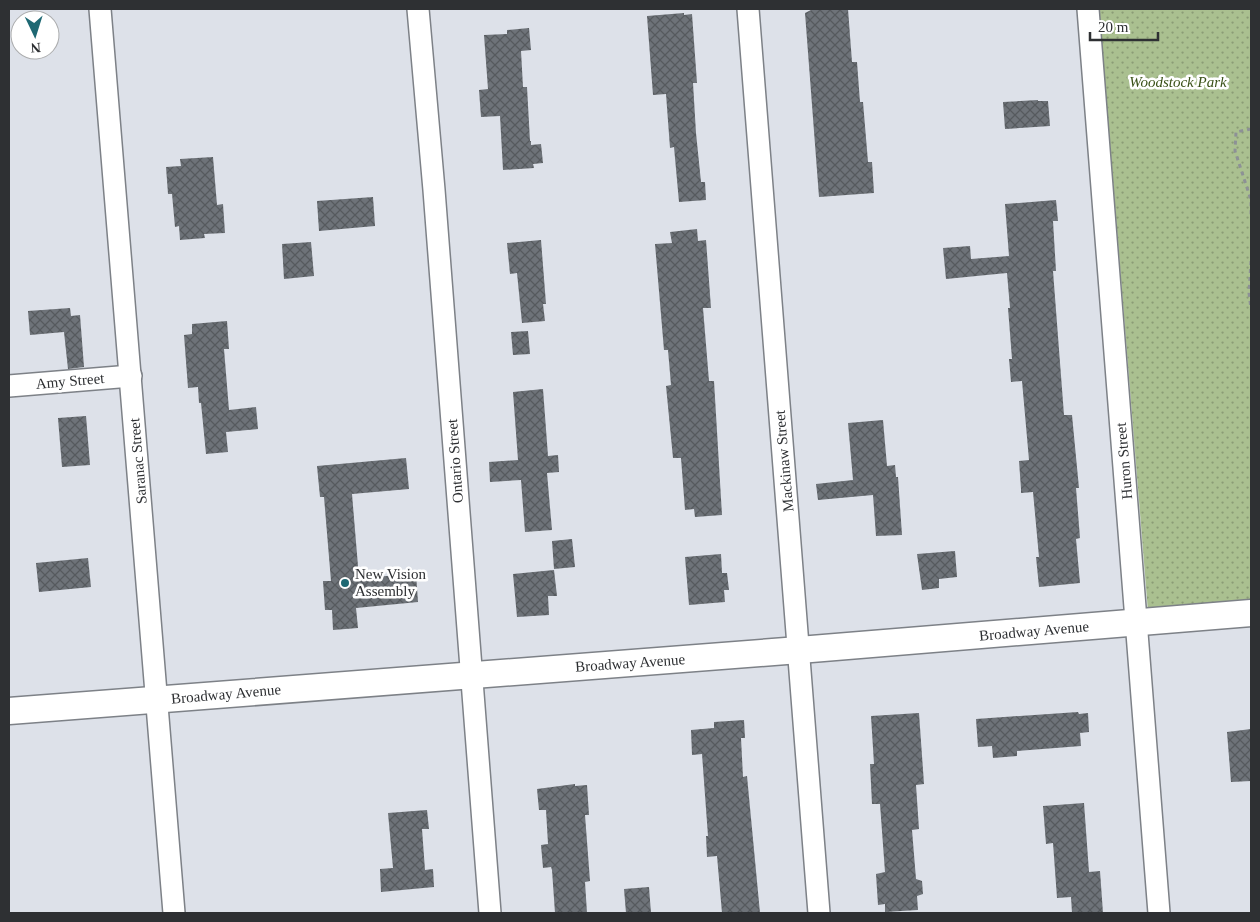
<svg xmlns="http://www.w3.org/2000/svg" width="1260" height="922" font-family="Georgia,serif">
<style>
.park{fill:url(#park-dots)}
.building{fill:url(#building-cross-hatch)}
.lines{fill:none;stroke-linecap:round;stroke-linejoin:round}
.minor-casing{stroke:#7d8187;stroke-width:24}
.tertiary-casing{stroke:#7d8187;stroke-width:29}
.path{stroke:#8d9196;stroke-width:3;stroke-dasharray:4 4;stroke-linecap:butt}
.minor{stroke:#fff;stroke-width:21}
.tertiary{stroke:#fff;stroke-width:26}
.poi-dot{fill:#1e6873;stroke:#fff;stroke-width:2}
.labels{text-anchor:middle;stroke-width:5;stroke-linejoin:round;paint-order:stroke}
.park-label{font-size:15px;font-style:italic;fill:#3a5118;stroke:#fff}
.street-label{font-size:15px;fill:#2e3033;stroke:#fff}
.poi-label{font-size:15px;fill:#2e3033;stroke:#fff;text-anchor:start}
</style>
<defs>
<pattern id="park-dots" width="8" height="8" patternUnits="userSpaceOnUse" patternTransform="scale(1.25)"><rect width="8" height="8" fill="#aac090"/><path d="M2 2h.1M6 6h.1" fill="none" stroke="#8b9c76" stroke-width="1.8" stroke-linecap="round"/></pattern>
<pattern id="building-cross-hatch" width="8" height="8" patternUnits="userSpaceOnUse" patternTransform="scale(1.25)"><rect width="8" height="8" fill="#6e7379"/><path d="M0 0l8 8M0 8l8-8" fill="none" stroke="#565a5e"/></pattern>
</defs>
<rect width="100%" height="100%" fill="#dde1e9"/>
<path class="park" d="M1099,9h152v593l-103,9z"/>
<g class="building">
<path d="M813,9h35l4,53h5l3,40h3l5,60h4l2,31 -55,4 -14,-184z"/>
<path d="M684,13v2l8,-1 5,69h-4l3,50 5,49h4l1,18 -27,2 -5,-55 -4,1 -4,-54 -13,1 -6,-79z"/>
<path d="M529,28l2,22 -10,1 2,36h4l3,54h1v4l10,-1 2,19 -10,1 1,4 -31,2 -3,-54 -19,1 -2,-27 9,-1 -4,-54 23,-1v-4z"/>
<path d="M1038,100v1h10l2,25 -45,3 -2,-27z"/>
<path d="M213,157l4,48 6,-1 2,29 -21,1 1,4 -25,2 -1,-14 -4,1 -3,-33h-4l-2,-27 15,-1 -1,-7z"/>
<path d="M373,197l2,29 -56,5 -2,-30z"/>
<path d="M1056,200l2,21h-5l3,50h-3l11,144h8l4,42 3,31h-3l4,50 -4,1 4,44 -41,4 -3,-30h3l-6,-65 -12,1v-4l-2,-28 10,-1 -7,-79 -11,1 -2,-23h3l-4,-51h2l-3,-35 -61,6 -3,-31 27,-2 1,13 38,-3 -4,-52z"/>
<path d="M697,229l1,12 8,-1 5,68h-8l6,73h5l8,134 -27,2 -1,-8 -9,1 -4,-52h-8l-7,-72 5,-1 -3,-35h-4l-9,-106 17,-1 -2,-11z"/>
<path d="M541,240l5,64h-3l2,17 -23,2 -5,-50 -7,1 -3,-31z"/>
<path d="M311,242l3,34 -30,3 -2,-35z"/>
<path d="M70,308l1,8 9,-1 4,52 -16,2 -4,-37 -34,3 -2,-24z"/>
<path d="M227,321l2,28h-5l5,61 27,-3 2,22 -32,3 2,20 -22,2 -5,-51h-2l-1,-16 -10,1 -4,-53 8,-1v-10z"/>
<path d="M528,331l2,23 -17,1 -2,-23z"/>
<path d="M543,389l5,67 10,-1 1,17 -12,1 5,57 -27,2 -4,-52 -31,2 -1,-20 29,-2 -5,-68z"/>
<path d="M86,416l4,49 -28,2 -4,-49z"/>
<path d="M883,420l4,46 8,-1 1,12h2l4,58 -26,1 -3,-41 -55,5 -2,-16 37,-4 -5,-57z"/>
<path d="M406,458l3,31 -57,5 7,84 57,-4 2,28 -62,6 2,20 -25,2 -1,-20h-7l-2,-29h8l-7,-84h-4l-3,-31z"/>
<path d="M572,539l3,28 -21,2 -2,-28z"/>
<path d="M955,551l2,26 -18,2v9l-17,2 -5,-36z"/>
<path d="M721,554l1,19h5l2,17h-5l1,12 -36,3 -4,-48z"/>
<path d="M88,558l3,29 -52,5 -3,-29z"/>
<path d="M554,570l3,26h-9l1,19 -32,2 -4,-43z"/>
<path d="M1078,712l1,2 9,-1 1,19 -9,1 1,13 -64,5v5l-24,2 -1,-12 -14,1 -2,-28z"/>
<path d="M919,713l5,71 -8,1 3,44 -7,1 4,49 6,2 1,13 -6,2 1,14 -33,2v-8l-7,1 -2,-31 9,-2 -5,-68h-8l-2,-40h4l-3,-48z"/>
<path d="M744,720l1,18h-4l2,39 4,-1 13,137h-38l-5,-57 -10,1 -1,-21h2l-6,-82 -10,1 -1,-25 23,-2v-6z"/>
<path d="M1251,729v52l-20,1 -4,-50z"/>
<path d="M575,784v2l12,-1 2,30h-4l5,66 -5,1 2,31h-32l-3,-43 -1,-3 -8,1 -2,-23 7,-1 -2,-34h-7l-2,-21z"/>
<path d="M1084,803l5,69 11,-1 3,42h-31l-1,-16 -14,1 -4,-55 -7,1 -3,-38z"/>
<path d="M427,810l2,19h-7l3,41 8,-1 1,18 -53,5 -1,-23 13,-1 -5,-55z"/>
<path d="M649,887l2,26h-25l-2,-24z"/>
</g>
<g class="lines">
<defs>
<g id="minor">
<path d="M100,9l74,904"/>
<path d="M418,9l16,181 56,723"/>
<path d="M748,9l71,904"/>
<path d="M1088,9l71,904"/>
<path d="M9,386l122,-10"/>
</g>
<path id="tertiary" d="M9,711l790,-61 452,-37"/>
</defs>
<use href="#minor" class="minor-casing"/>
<use href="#tertiary" class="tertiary-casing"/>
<g class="path">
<path d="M1251,129l-15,3 -1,19 16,49v15"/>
<path d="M1251,261l-2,32 2,16"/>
</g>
<use href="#minor" class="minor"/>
<use href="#tertiary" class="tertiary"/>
</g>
<circle class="poi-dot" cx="345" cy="583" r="5"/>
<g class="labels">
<g class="park-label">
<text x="1178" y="87">Woodstock Park</text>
</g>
<g class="street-label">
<text transform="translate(70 381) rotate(-5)" y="5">Amy Street</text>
<text transform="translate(138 461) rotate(-95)" y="5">Saranac Street</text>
<text transform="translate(455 461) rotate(-94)" y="5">Ontario Street</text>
<text transform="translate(784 461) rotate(-95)" y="5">Mackinaw Street</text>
<text transform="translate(1124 461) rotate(-95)" y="5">Huron Street</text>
<text transform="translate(1034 631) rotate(-5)" y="5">Broadway Avenue</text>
<text transform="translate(630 663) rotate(-4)" y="5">Broadway Avenue</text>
<text transform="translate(226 694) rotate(-5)" y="5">Broadway Avenue</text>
</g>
<g class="poi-label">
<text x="355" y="579">New Vision<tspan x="355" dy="17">Assembly</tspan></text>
</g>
</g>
<rect width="1260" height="922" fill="none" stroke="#2e3033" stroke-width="20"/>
<g transform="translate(35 35) rotate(176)"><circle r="24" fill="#ffffff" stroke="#abacad"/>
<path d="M0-4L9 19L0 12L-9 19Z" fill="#1e6873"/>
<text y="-8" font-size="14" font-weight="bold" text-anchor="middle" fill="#2e3033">N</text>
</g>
<path d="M1090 32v8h68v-8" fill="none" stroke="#2e3033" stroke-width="2.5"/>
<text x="1098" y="32" font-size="15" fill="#2e3033" stroke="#ffffff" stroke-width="4" paint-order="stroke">20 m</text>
</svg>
